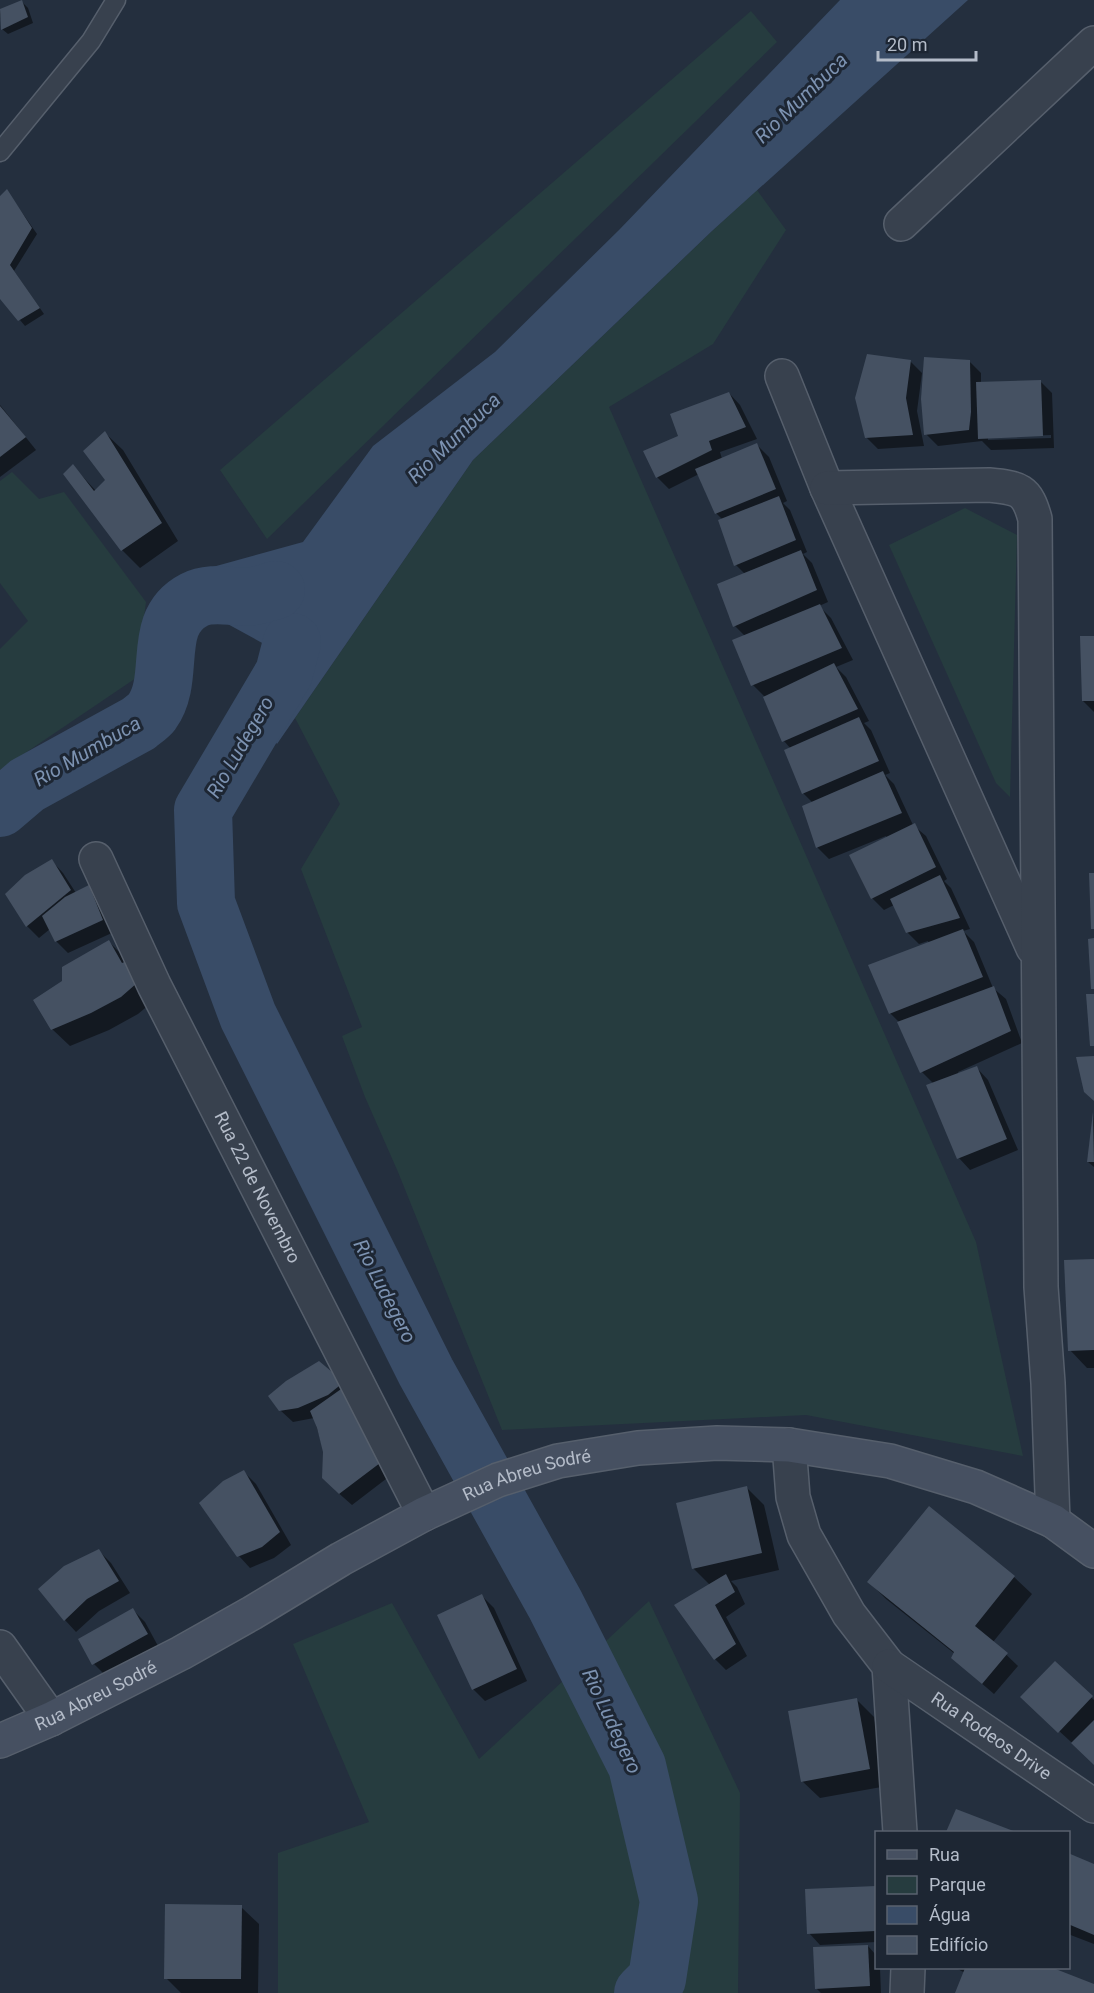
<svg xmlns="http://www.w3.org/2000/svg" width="1094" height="1993" font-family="Roboto,sans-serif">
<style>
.green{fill:#263c3f}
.water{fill:#394c67}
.shadow{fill:#0007;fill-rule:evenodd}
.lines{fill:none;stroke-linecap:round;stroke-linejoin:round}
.river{stroke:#394c67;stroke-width:58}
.building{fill:#455162}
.service-casing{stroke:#565f6c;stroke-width:21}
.minor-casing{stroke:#565f6c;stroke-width:36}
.secondary-casing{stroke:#565f6c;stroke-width:36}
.service{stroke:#38414e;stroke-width:18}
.minor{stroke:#38414e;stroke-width:33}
.secondary{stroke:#465061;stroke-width:33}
.labels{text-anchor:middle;stroke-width:6;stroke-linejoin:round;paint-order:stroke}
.street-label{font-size:18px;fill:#b4bcc9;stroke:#1d2633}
.water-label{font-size:20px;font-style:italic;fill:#7c92b1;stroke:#1d2633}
</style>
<rect width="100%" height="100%" fill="#242f3e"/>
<g class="green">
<path d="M751,11l26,31 -510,497 -47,-69z"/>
<path d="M757,190l29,40 -73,114 -104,63 367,835 47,214 -217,-41 -304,15 -104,-258 -33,-75 -23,-61 20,-9 -61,-158 39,-65 -45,-86 178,-258 239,-229z"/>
<path d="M12,472l27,27 25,-7 82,110 -10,76 -136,92v-121l28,-28 -28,-38v-102z"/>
<path d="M965,508l52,27 -7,262 -14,-14 -107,-238z"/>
<path d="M649,1601l91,192 -2,200h-460v-140l91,-31 -76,-178 99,-41 87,156z"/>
</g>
<path class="water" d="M840,0h128l-256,231 -239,229 -196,284 -26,-41 13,-59 -51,-28 -33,-40 123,-34 70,-96 122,-94 124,-122z"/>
<g class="shadow">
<path d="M22,2l6,6 5,15 -25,11 -6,-5 -2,-18z"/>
<path d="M7,191l30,43 -23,37 30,43 -19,12 -25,-30v-98z"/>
<path d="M910,361l12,12 -5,38 7,35 -46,3 -12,-12z"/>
<path d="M969,361l12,12v10l59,-2 12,12 2,55 -63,2 -9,-9 -44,5 -12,-12zM1051,435v3l-63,2v-3z"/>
<path d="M729,393l11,12 17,34 -37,13 2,7 35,-14 12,12 18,44 -4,2 7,7 17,42 -4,2 9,9 16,39 -9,4 12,12 22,42 -17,7 10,10 23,44 -5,2 7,7 19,43 -5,2 9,9 19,41 13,11 21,43 -3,2 7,7 19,41 -7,2 11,11 19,46 13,11 16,44 -64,29 1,3 18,-7 11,12 30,70 -48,20 -11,-12 -31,-72 6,-2 -12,-12 -22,-49 -10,-10 39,-70 -1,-2 -9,3 -12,-12 -13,-27 -10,5 -12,-12 15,-60 -1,-2 -57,23 -12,-12 -4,-44 -10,-10 -12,-44 -7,-8 -19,-44 -12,-12 -8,-49 -10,-10 10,-52 -9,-9 -13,-45 -7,-7 -17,-39 -30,15 -12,-12 23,-40z"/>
<path d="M0,405l36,45 -36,27z"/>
<path d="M105,433l18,17 55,91 -38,27 -18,-18 -57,-76 8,-8 23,25 10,-11z"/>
<path d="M1094,637v75l-11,-11z"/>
<path d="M52,861l11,12 13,20 13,-6 11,11 14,34 -46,21 -12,-12 -6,-12 -11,9 -12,-12 -20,-32z"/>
<path d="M109,942l53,52 -24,20 -29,16 -39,16 -18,-17 12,-47z"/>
<path d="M1094,1115v52l-6,-5z"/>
<path d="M1094,1260v108h-7l-17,-18z"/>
<path d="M343,1383l56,86 -47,36 -17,-15 -21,-72 -21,4 -13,-12z"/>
<path d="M244,1472l12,12 35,61 -17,13 -24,10 -11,-12z"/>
<path d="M746,1487l18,18 15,65 -48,11 6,6 8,17 -19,13 21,39 -21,14 -11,-11 -5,-74 -16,-16 -16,-65z"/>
<path d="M929,1508l85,69 18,17 -39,48 25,24 -24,28 -29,-25 -10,-15 -69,-55 -17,-17z"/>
<path d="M99,1551l12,12 19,30 -31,18 -23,21 -11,-12z"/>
<path d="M482,1596l12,12 33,73 -42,20 -12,-12z"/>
<path d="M133,1610l12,12 13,24 -53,29 -11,-11z"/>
<path d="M1055,1663l39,37v63l-60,-55z"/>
<path d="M856,1699l18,18 13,69 -67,12 -18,-17z"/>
<path d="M957,1811l55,21h-64z"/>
<path d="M1068,1855l26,10v79l-26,-10z"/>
<path d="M875,1887l1,55 -56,3 -11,-12z"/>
<path d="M241,1907l18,17 -1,69h-77l-15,-15z"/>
<path d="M868,1946l8,9v13h4l1,25h-60l-5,-5z"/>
<path d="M956,1968h93l45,17v8h-138l9,-20z"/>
</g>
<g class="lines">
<g class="river">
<path d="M292,642l-8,31 -81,137 3,93 42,113 178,356 129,232 82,162 32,135 -12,78 -14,14"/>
<path d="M0,808l27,-23 111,-61c5,-4 11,-8 14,-12 25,-35 -2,-89 42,-112 19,-10 41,-1 60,-4 7,-1 15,-4 22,-6"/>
</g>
</g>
<g class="building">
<path d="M22,0l6,17 -27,13 -1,-21z"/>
<path d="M7,189l25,39 -22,37 30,43 -22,13 -18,-22v-103z"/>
<path d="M867,354l44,6 -5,38 7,37 -48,3 -10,-40z"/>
<path d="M924,357l46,3 1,52 -2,18 -45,5 -3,-36z"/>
<path d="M1041,380l2,56 -65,3 -2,-57z"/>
<path d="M729,392l17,35 -37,14 3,9 -56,28 -13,-27 35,-15 -8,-22z"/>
<path d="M0,406l26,31 -26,20z"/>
<path d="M105,431l57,92 -41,28 -58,-77 10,-10 21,27 11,-11 -22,-29z"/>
<path d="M757,443l19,46 -61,25 -20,-45z"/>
<path d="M779,496l17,44 -62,26 -16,-46z"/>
<path d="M801,550l16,40 -84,37 -16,-43z"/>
<path d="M820,604l22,44 -91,38 -19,-46z"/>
<path d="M1080,636h14v65h-12z"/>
<path d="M834,663l24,46 -76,33 -19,-45z"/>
<path d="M859,717l20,44 -77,33 -18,-44z"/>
<path d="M883,771l19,42 -86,35 -14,-42z"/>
<path d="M915,823l21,44 -65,32 -22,-44z"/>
<path d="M52,859l19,31 -45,37 -21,-33 20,-19z"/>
<path d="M1089,873h5v56h-3z"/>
<path d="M940,875l20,43 -54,15 -16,-34z"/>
<path d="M89,885l14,35 -48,22 -13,-26 23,-19z"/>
<path d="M963,929l20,48 -94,37 -21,-49z"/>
<path d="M1094,938v51h-3l-3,-50z"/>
<path d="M109,940l13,23 14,-6 9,19 -24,21 -30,16 -40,17 -18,-30 29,-19v-14z"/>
<path d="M994,986l17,45 -91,42 -23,-51z"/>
<path d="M1086,994h8v52h-4z"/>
<path d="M1094,1056v45l-10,-9 -8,-35z"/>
<path d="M977,1066l30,73 -50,20 -31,-74z"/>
<path d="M1093,1112l1,50h-7z"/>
<path d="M1094,1259v91l-26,1 -4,-91z"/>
<path d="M319,1361l25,21 -16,13 -30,13 -19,3 -11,-15 18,-15z"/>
<path d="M344,1387l44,70 -49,37 -17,-16 1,-26 -6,-24 -7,-17z"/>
<path d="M244,1470l36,62 -18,15 -25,10 -38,-54 24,-22z"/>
<path d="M747,1486l15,67 -70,16 -16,-66z"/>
<path d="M929,1506l86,70 -40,50 33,27 -26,31 -31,-26 3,-6 -87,-70z"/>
<path d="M99,1549l20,32 -32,18 -23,22 -26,-32 26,-23z"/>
<path d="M726,1574l9,18 -20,13 21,39 -22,16 -40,-55z"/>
<path d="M482,1594l35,75 -45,21 -35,-75z"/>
<path d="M133,1608l15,26 -56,31 -14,-26z"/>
<path d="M1055,1661l38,35 -35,37 -38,-36z"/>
<path d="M857,1698l13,71 -69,13 -13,-71z"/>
<path d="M1094,1720v45l-23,-22z"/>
<path d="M956,1809l60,23h-70z"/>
<path d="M1068,1853l26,11v71l-26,-11z"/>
<path d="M876,1886v45l-69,3 -2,-45z"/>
<path d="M165,1904l77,1 -1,74h-77z"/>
<path d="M868,1945l2,41 -55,3 -2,-42z"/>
<path d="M965,1968h88l41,16v9h-139z"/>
</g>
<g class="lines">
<defs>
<path id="service" d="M0,152l91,-111 25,-41"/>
<g id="minor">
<path d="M901,224l193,-181"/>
<path d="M782,376l45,112 206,460"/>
<path d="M827,488l162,-3c30,3 38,4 46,34l6,768 7,96 5,138"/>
<path id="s1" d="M96,859l58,126 270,529"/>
<path d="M789,1445l4,52 11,38 45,79 40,52 11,166"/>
<path d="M0,1647l51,72"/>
<path id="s2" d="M889,1666l205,140"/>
<path d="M907,1993l1,-25"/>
</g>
<g id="secondary">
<path id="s3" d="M0,1741l51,-22 130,-66 71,-40 89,-54 83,-45 74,-34 60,-19 80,-13 79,-5 72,2 101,16 86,26 77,34 41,30"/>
</g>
</defs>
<use href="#service" class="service-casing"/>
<use href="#minor" class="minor-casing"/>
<use href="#secondary" class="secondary-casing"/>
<use href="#service" class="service"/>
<use href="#minor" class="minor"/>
<use href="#secondary" class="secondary"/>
</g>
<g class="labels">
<g class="street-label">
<text dy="6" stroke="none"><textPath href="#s1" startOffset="366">Rua 22 de Novembro</textPath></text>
<text dy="6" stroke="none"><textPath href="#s3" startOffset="592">Rua Abreu Sodré</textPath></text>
<text dy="6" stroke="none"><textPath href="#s3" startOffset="106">Rua Abreu Sodré</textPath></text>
<text dy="6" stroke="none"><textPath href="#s2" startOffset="124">Rua Rodeos Drive</textPath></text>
</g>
<g class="water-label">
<text transform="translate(801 98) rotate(-44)" y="7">Rio Mumbuca</text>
<text transform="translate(454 438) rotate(-44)" y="7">Rio Mumbuca</text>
<text transform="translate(240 747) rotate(-60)" y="7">Rio Ludegero</text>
<text transform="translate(87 751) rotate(-30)" y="7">Rio Mumbuca</text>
<text transform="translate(385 1291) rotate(63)" y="7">Rio Ludegero</text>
<text transform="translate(612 1721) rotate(65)" y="7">Rio Ludegero</text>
</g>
</g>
<rect x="875" y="1831" width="195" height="138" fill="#1d2633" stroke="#59626f" stroke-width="1.5"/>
<rect x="887" y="1850" width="30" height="9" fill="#465061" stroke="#59626f" stroke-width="1.5"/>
<text x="929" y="1861" font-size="18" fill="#b4bcc9">Rua</text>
<rect x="887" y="1876" width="30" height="18" fill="#263c3f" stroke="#59626f" stroke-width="1.5"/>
<text x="929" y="1891" font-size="18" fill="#b4bcc9">Parque</text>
<rect x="887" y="1906" width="30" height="18" fill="#394c67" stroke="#59626f" stroke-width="1.5"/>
<text x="929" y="1921" font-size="18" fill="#b4bcc9">Água</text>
<rect x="887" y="1936" width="30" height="18" fill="#455162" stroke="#59626f" stroke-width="1.5"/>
<text x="929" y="1951" font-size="18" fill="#b4bcc9">Edifício</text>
<path d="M878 51v9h98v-9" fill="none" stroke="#b4bcc9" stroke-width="3"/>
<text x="887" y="51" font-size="18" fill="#b4bcc9" stroke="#1d2633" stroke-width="4.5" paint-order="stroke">20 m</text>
</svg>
